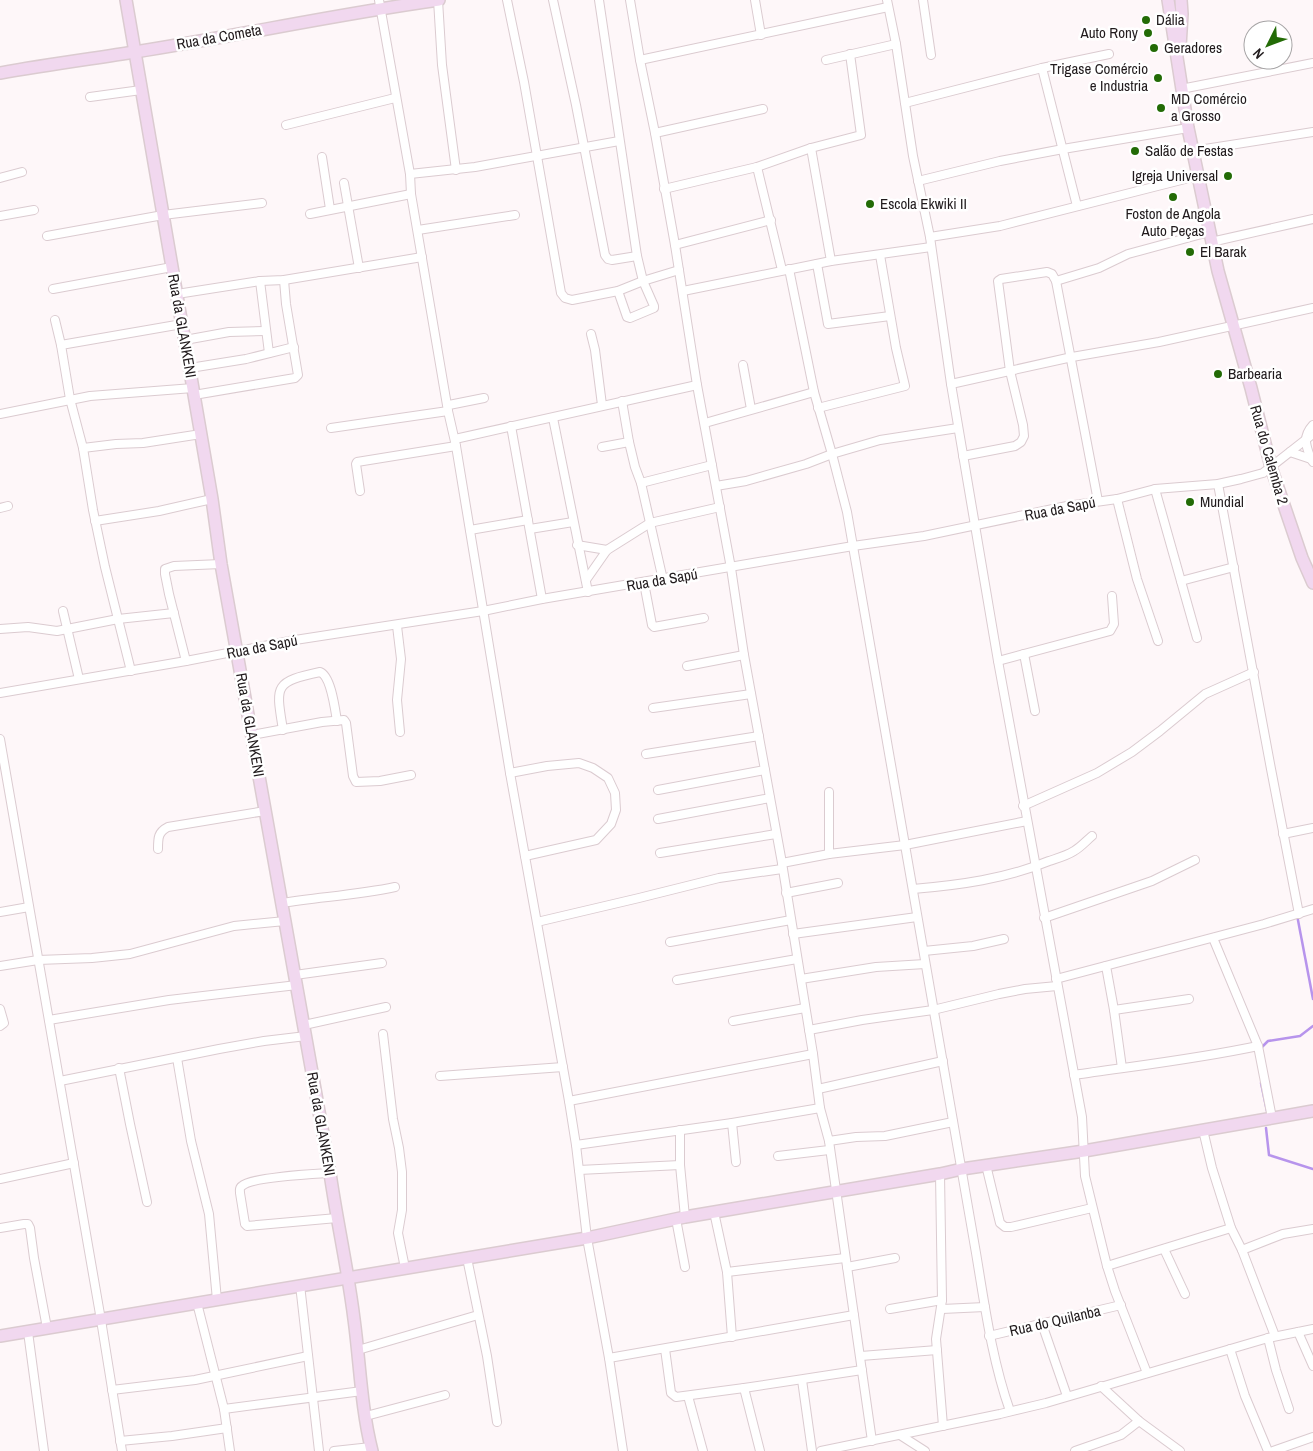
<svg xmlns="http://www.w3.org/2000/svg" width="1313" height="1451" font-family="'Archivo Narrow',sans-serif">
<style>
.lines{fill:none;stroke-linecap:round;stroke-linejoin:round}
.stream{stroke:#b794ec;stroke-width:2.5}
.street-casing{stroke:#dbcbd0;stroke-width:10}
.secondary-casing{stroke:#dbcbd0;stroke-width:14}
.street{stroke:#fff;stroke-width:8}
.secondary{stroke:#f1d8ef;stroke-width:11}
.poi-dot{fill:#236b06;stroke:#fff;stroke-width:2}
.labels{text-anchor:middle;stroke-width:5;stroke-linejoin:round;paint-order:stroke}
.poi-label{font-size:15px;fill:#211b1d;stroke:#fff;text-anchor:start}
.street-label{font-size:15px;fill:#211b1d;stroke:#fff}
</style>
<rect width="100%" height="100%" fill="#fef7f9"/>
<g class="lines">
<g class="stream">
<path d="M1297,915l16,84"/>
<path d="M1261,1048l7,-7 32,-5 13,-10"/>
<path d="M1261,1083l6,28"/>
<path d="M1266,1128l3,27 44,14"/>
</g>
<defs>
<g id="street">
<path d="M379,0l31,174 1,20 37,217 8,35 54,327 59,328 7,44 11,93 22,120 14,93"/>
<path d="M438,0l4,65 14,105"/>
<path d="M507,0l17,82 37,211 4,5 7,2 46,-9 25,-10 36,-11"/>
<path d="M553,0l23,105 29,150 3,4 4,1 25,-4"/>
<path d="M599,0l38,256 6,25 11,25v2l-24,10 -3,-1 -9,-26"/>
<path d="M630,0l10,60 15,73 20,112 22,140 34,183 13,87 38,208 31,191 7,54 9,33 43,300"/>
<path d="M755,0l6,35"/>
<path d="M887,0l9,44 17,112 17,81 21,147 47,277 84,456 3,59 22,90 8,25 32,82"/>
<path d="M923,0l8,55"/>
<path d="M640,60l248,-53"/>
<path d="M826,60l70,-16"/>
<path d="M1042,68l35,138"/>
<path d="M1181,89l132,-26"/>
<path d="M90,97l51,-7"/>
<path d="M905,103l137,-35 67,-14"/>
<path d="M286,125l109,-27"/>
<path d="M655,133l108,-24"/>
<path d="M811,148l20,113"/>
<path d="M1192,151l121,-19"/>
<path d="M322,157l8,52"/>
<path d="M757,167l25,103"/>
<path d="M410,174l65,-7 144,-26"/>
<path d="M0,178l22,-6"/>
<path d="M918,181l82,-20 63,-12 125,-21"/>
<path d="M344,183l15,85"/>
<path d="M664,189l93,-22 54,-19 50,-13 -11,-81"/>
<path d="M310,214l101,-20"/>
<path d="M0,216l34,-6"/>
<path d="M418,230l97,-15"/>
<path d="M47,236l116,-21 99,-12"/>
<path d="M930,237l70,-11 197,-50"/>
<path d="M1211,242l102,-23"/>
<path d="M675,245l96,-25"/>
<path d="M817,264l11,60 62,-8"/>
<path d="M789,269l25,123 18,62 15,58 129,741c9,54 16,107 34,158"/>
<path d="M260,281l9,72"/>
<path d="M1056,281l43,-13 29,-14 81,-22"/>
<path d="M53,289l119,-22"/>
<path d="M683,291l148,-30 100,-14"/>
<path d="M177,294l83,-13 24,-1 138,-23"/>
<path d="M55,320l6,25 9,54 13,49 10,62 12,57 26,104"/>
<path d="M591,334l4,16 7,55"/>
<path d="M185,340l44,-8 36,-1"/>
<path d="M61,345l121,-21"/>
<path d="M743,365l8,44"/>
<path d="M190,368l56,-9 48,-12"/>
<path d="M951,384l121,-27 87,-15 154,-34"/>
<path d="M194,395l101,-17 3,-3 -12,-71 -2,-24"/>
<path d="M622,401l7,41 6,25 6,16 22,97"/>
<path d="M449,405l35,-7"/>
<path d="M818,408l87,-22 -9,-38 -16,-93"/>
<path d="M0,414l90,-18 103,-8"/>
<path d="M553,418l35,174"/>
<path d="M705,423l109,-31"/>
<path d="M511,426l31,173"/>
<path d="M331,428l117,-17"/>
<path d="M455,439l242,-54"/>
<path d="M602,447l27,-5"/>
<path d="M83,448l33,-4 27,-1 58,-9"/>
<path d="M1290,452l21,7 2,3"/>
<path d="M963,456l52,-10 6,-4 3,-6 -1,-11 -13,-54 -12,-90 3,-2 46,-7 5,2 4,7 42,220"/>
<path d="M1311,459c-5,-13 -9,-22 2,-34"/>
<path d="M641,483l71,-18"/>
<path d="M1218,484l53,285 28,145"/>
<path d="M716,486l30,-5 60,-17 26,-10 48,-14 78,-12"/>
<path d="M1155,489l42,149"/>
<path d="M360,491l-4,-27 1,-2 99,-16"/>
<path d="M1117,499l20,80 21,62"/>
<path d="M0,508l8,-2"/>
<path d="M95,521l64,-10 53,-12"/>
<path d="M530,529l43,-7"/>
<path d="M470,530l58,-10"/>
<path d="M577,545l30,5"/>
<path d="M586,580l21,-30 43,-27 70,-16"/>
<path d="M1181,581l53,-14"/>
<path d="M644,583l8,42 2,2 50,-9"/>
<path d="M63,611l16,68"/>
<path d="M397,626l4,33 -4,41 3,32"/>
<path d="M0,629l28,-2 29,4 61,-12 56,-6"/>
<path d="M1024,654l11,57"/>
<path d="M186,661l-17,-67 -4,-20v-5l9,-3 47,-2"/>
<path d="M998,661l112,-30 4,-7 -2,-28"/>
<path d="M687,666l57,-11"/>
<path d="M0,693l186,-32 109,-21 188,-29 59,-12 311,-53 71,-10 143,-30 50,-7 38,-10 63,-5 23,-5 22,-6 50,-39"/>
<path d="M653,708l98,-14"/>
<path d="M283,730c-7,-44 -10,-48 37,-58 11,4 15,37 17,49"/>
<path d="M252,735l70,-13 22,-2 2,3 7,53 3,6 24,-1 31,-6"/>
<path d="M0,739l101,581 21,131"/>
<path d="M646,754l113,-18"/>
<path d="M510,773l37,-7 32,-3 14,5 15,10 7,15 1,17 -5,14 -15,16 -71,16"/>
<path d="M658,790l107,-20"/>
<path d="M1023,806l74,-33 35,-21 28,-21 45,-37 49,-22"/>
<path d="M658,819l112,-21"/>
<path d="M1283,834l30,-6"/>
<path d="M158,849c0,-11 0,-17 10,-22l97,-16"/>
<path d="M660,853l116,-19"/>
<path d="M829,854v-62"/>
<path d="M782,863l47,-9 76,-9 122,-24"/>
<path d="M913,889c47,-4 92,-10 136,-28 9,-3 17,-5 25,-10 7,-4 12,-10 18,-15"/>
<path d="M786,893l52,-10"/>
<path d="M282,903c37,-6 76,-8 113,-16"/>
<path d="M0,912l29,-5"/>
<path d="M1044,918l108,-37 43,-21"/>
<path d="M537,922l102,-24 80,-20 63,-9"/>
<path d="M793,934l124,-17"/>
<path d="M1213,938l45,108 14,72"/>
<path d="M670,942l121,-22"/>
<path d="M924,951l49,-5 31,-7"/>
<path d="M0,966l38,-6 54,-2 38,-4 104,-28 51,-5"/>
<path d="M1106,966l8,44 8,58"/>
<path d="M295,975l87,-12"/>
<path d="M801,979l75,-12 49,-3"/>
<path d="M1056,979l208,-55 49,-15"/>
<path d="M677,980l120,-21"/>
<path d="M0,1009l4,14 -4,3"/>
<path d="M1114,1010l75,-11"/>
<path d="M49,1020l120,-20 128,-15"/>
<path d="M733,1021l72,-13"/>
<path d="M304,1025l82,-18"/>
<path d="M809,1030l53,-10 71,-10 66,-16 26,-5 32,-3"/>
<path d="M383,1034l10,85 6,29 3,24v38l-4,23 7,35"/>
<path d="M177,1058l14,83 18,73 8,86"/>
<path d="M119,1068l11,56 17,78"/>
<path d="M1074,1075c61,-9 123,-16 184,-29"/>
<path d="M440,1076l123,-9"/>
<path d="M60,1081l159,-32 45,-8 42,-5"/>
<path d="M818,1089l125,-28"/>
<path d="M569,1101l244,-47"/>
<path d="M732,1123l4,39"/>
<path d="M680,1130v35l5,52"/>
<path d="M1203,1130l9,38 19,60 11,22 33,86"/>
<path d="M829,1141l27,-4 29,-1 68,-14"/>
<path d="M576,1145l156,-22 88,-15"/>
<path d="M778,1156l51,-6"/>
<path d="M986,1165l14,58 5,4h6l81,-19"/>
<path d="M579,1170l101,-5"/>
<path d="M330,1173c-15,1 -79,4 -88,13 -3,2 -2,4 -2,7l5,31 2,2 90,-8"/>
<path d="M940,1174l2,126 -6,39 7,87"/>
<path d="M0,1179l74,-16"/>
<path d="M714,1212l13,60 5,65"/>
<path d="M676,1219l9,48"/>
<path d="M0,1228l24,-4h4l2,4 4,30 13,70"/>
<path d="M1164,1249l21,45"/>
<path d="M1242,1250l41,-16 30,-5"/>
<path d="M467,1258l20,98 10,66"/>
<path d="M1107,1266l124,-38"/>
<path d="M847,1267l48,-9"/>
<path d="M727,1272l118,-14"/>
<path d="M300,1285l19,166"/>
<path d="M197,1303l27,106 6,42"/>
<path d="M890,1309l52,-9"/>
<path d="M942,1309l43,-2"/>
<path d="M1042,1324l25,72"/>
<path d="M28,1332l16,119"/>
<path d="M1298,1332l15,34"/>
<path d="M989,1336l132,-31"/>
<path d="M1268,1338l8,32 13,39"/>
<path d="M665,1349l6,44 5,4 68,-9 118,-18"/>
<path d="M1230,1349l15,47 23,55"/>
<path d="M358,1350l120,-35"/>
<path d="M861,1356l76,-6"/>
<path d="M609,1358l245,-43"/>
<path d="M802,1380l10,71"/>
<path d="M1101,1386l38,35 41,30"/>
<path d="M744,1388l16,63"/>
<path d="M112,1390l83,-10 113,-24"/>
<path d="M688,1396l15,55"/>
<path d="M224,1409l138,-18"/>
<path d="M366,1416l79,-21"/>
<path d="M900,1435l25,16"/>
<path d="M120,1441l52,-5 55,-8"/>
<path d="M334,1451l37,-4"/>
<path d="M821,1451l179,-37 46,-11 222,-65 45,-9"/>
<path d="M1075,1451l46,-16 18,-14"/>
<path d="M1273,1451l40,-14"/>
</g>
<g id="secondary">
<path d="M126,0l86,499 9,65 109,609c7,49 18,97 24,146 6,44 7,89 18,132"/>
<path d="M1168,0l20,128 30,143 33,117 20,79 31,91 11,25"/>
<path d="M1180,47l2,-33 -1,-14"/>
<path d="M0,73c45,-8 90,-14 135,-21 102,-16 202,-38 304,-52"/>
<path d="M0,1336l587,-98 98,-21 255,-43 22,-5 122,-18 229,-40"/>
</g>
</defs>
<use href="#street" class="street-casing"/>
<use href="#secondary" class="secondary-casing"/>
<use href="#street" class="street"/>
<use href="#secondary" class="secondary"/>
</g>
<g class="poi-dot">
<circle cx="1146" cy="20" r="5"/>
<circle cx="1148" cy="33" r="5"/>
<circle cx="1154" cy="48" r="5"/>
<circle cx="1158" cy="78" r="5"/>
<circle cx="1161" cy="108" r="5"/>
<circle cx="1135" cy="151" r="5"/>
<circle cx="1228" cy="176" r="5"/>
<circle cx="1173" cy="197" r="5"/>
<circle cx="870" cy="204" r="5"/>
<circle cx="1190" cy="252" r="5"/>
<circle cx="1218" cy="374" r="5"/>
<circle cx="1190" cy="502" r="5"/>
</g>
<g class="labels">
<g class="poi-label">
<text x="1156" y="25">Dália</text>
<text x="1138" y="38" text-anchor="end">Auto Rony</text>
<text x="1164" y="53">Geradores</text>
<text x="1148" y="74" text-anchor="end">Trigase Comércio<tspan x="1148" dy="17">e Industria</tspan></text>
<text x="1171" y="104">MD Comércio<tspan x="1171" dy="17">a Grosso</tspan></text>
<text x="1145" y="156">Salão de Festas</text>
<text x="1218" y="181" text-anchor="end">Igreja Universal</text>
<text x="880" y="209">Escola Ekwiki II</text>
<text x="1173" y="219" text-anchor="middle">Foston de Angola<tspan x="1173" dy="17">Auto Peças</tspan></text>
<text x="1200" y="257">El Barak</text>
<text x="1228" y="379">Barbearia</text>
<text x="1200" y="507">Mundial</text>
</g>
<g class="street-label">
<text transform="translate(219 37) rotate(-10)" y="5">Rua da Cometa</text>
<text transform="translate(182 326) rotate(80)" y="5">Rua da GLANKENI</text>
<text transform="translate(1269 455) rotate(74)" y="5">Rua do Calemba 2</text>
<text transform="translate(1060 509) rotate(-11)" y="5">Rua da Sapú</text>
<text transform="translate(662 580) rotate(-10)" y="5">Rua da Sapú</text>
<text transform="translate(262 647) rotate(-11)" y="5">Rua da Sapú</text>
<text transform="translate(250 725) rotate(80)" y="5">Rua da GLANKENI</text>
<text transform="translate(321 1124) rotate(80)" y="5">Rua da GLANKENI</text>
<text transform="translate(1055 1321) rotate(-13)" y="5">Rua do Quilanba</text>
</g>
</g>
<g transform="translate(1268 45) rotate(228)"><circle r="24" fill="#ffffff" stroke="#a6a4a5"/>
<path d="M0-4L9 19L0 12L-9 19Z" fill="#236b06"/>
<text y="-8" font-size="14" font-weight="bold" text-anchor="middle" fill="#211b1d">N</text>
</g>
</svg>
